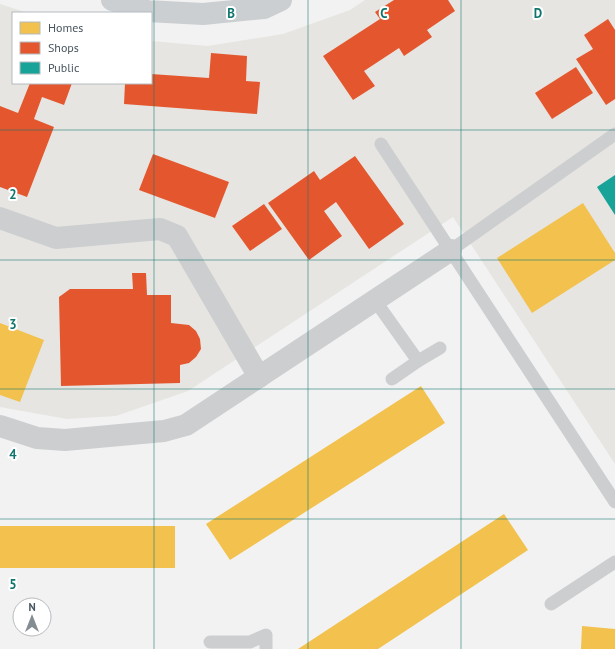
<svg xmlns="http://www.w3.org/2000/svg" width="615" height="649" font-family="'PT Sans',sans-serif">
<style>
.commercial{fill:#e6e5e1}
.homes{fill:#f2c14e}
.shops{fill:#e4572e}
.public{fill:#17a398}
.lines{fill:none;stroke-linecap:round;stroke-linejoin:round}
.lane{stroke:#ccced0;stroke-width:13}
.street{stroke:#ccced0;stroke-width:22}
.secondary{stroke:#cccfd2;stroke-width:22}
.grid{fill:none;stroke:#0f766e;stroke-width:1;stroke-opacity:0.55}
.grid-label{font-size:13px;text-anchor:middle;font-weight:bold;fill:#0f766e;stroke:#fff;stroke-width:4;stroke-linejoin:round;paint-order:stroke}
</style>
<rect width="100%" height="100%" fill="#f2f2f2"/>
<path class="commercial" d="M365,0h250v464l-162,-247 -265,174 -72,25 -49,3 -67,-12v-403l28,9h-15v70h138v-42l57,5 75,-12 67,-24z"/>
<g class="homes">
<path d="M583,203l32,50v7l-83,53 -35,-55z"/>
<path d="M0,323l44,17 -24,62 -20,-7z"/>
<path d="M421,386l24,37 -215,137 -24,-36z"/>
<path d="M504,514l24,36 -150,99h-80z"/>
<rect x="0" y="526" width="175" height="42"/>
<path d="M582,626l33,3v20h-34z"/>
</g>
<g class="shops">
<path d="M394,0h54l7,11 -28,19 5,7 -28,19 -5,-8 -35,23 11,15 -22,14 -30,-44 57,-37 -5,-7z"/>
<path d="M608,19l7,11v69l-9,6 -30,-46 17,-10 -9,-14z"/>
<path d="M211,53l36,3 -1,25 14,1 -3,32 -133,-10 1,-21h26v-9l58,4z"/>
<path d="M576,67l17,26 -41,26 -17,-26z"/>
<path d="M30,83h42l-8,22 -22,-8 -8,22 20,8 -27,70 -27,-10v-81l18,7z"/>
<path d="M153,154l76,28 -14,36 -76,-28z"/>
<path d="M355,156l49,68 -35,25 -33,-47 -12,9 18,25 -33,24 -41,-57 46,-32 6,9z"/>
<path d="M264,204l18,25 -32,22 -18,-25z"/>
<path d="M132,273h14l1,22h24v28l18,2 7,6 4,8 1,10 -5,8 -7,6 -9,2v18l-119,3 -2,-89 11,-8h63z"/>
</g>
<path class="public" d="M615,175v40l-18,-28z"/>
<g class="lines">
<g class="lane">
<path d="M381,144l234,358"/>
<path d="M451,250l164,-116"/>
<path d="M374,299l44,62 -26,18"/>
<path d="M418,361l22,-13"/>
<path d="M551,604l64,-42"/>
<path d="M210,642h40l16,-7v14"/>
</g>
<g class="street">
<path d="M0,218l56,20 104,-9 17,7 82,141"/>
<path d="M0,426l37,12 28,2 99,-9 22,-6 265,-175"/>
</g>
<path class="secondary" d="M112,0l35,11 56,3 61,-6 17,-8"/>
</g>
<path class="grid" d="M154,0v649M308,0v649M461,0v649M0,130h615M0,260h615M0,389h615M0,519h615"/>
<g class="grid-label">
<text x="231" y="18">B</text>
<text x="384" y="18">C</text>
<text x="538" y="18">D</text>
<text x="13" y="199">2</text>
<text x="13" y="329">3</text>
<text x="13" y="459">4</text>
<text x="13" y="589">5</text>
</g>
<rect x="12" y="12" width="140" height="72" fill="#ffffff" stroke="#b6bbbf"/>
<rect x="20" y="22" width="20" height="12" fill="#f2c14e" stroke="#b6bbbf"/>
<text x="48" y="32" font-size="12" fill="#49565f">Homes</text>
<rect x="20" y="42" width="20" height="12" fill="#e4572e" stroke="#b6bbbf"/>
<text x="48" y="52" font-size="12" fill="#49565f">Shops</text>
<rect x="20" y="62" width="20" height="12" fill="#17a398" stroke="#b6bbbf"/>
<text x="48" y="72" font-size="12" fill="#49565f">Public</text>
<g transform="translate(32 617)"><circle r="19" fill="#ffffff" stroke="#b6bbbf"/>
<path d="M0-3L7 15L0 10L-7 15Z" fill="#848d92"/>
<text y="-6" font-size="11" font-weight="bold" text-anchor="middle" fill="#49565f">N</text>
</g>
</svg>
